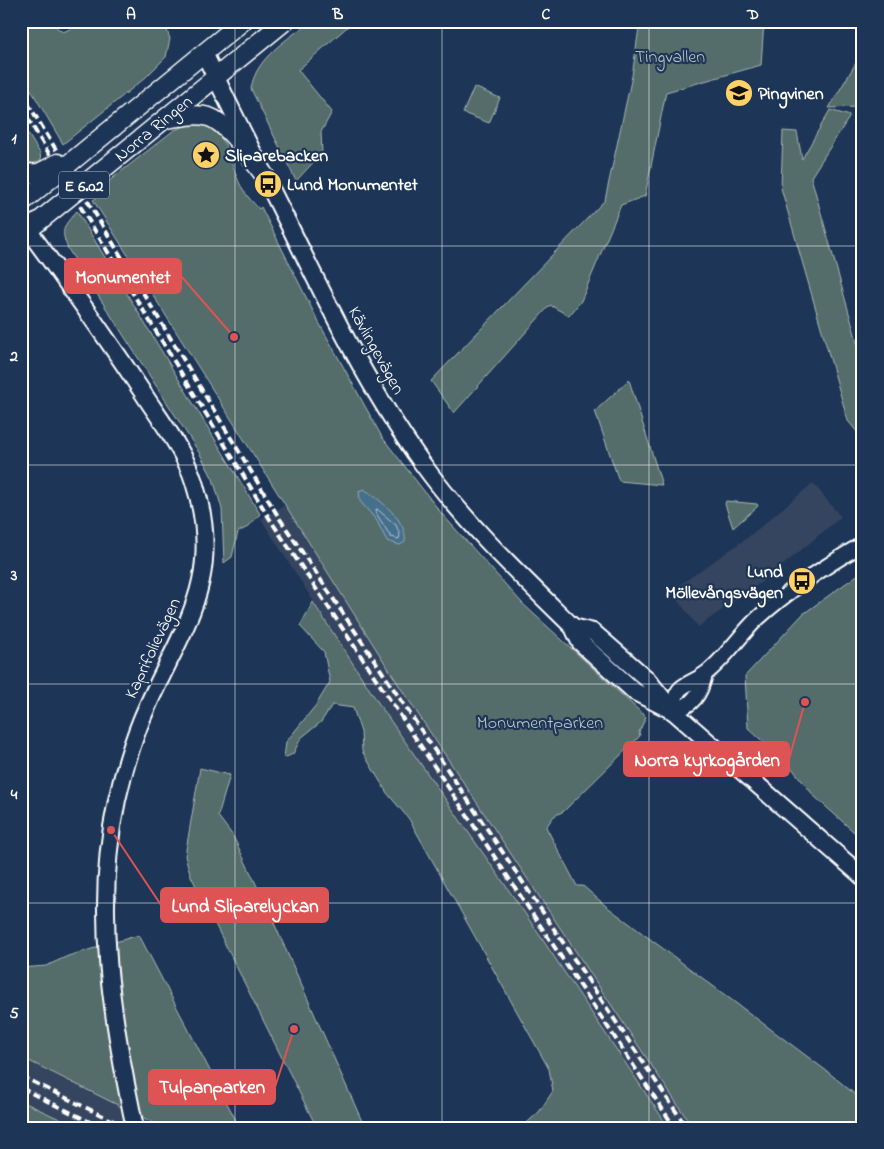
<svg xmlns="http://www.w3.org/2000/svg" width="884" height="1149" font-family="'Indie Flower',sans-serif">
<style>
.built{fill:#344460}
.green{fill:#556d6a;stroke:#aab6b4}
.water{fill:#456f8c;stroke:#8fa9ba}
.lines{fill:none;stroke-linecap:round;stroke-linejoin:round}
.shore{stroke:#b5c5d1;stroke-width:1}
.tertiary-casing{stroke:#fff;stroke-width:18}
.secondary-casing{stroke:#fff;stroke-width:20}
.primary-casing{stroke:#fff;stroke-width:21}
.tertiary{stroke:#1d3557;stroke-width:14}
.secondary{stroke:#1d3557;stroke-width:16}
.primary{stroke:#1d3557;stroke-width:18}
.rail{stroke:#fff;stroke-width:4;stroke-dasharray:8 4;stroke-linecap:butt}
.grid{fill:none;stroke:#fff;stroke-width:1;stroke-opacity:0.55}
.labels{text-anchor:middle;stroke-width:4.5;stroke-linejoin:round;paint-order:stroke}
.shield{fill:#1d3557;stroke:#bbc2cd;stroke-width:1}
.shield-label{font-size:16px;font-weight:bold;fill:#fff}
.park-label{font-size:18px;fill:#bbc5c3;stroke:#1d3557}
.poi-label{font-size:18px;font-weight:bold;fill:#fff;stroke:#1d3557;text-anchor:start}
.street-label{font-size:18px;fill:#fff;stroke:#1d3557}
.leader{fill:none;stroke:#de5353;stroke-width:2}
.callout-dot{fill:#de5353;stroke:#1d3557;stroke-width:2}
.callout{fill:#de5353;stroke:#de5353;stroke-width:2}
.callout-label{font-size:19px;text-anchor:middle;font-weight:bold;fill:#fff}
.neatline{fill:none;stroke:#fff;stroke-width:2}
.grid-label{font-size:16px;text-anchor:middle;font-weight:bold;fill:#fff}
</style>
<rect width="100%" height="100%" fill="#1d3557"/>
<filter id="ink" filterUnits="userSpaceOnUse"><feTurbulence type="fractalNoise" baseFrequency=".02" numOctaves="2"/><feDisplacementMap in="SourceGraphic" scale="10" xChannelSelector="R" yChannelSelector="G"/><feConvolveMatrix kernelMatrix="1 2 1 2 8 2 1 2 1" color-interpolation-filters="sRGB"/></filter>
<g filter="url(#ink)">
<g class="built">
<path d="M813,483l28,34 -71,59 -72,51 -27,-36 76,-53z"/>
<path d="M285,505l115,182 294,441h-25l-145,-216 -143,-205 -120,-188z"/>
<path d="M21,1057l143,71h-85l-58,-27z"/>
</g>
<g class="green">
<path d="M21,21h32l-1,3 11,8 25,-11h76l6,18 -4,18 -21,21 -82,66 -42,-71z"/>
<path d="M311,21h43l-56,49 34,42 -11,20 1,21 -26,28 -45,-92c4,-31 37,-50 60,-68z"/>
<path d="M640,21h124l-3,44 -95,27 -21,104 -24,9 -40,96 -12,15 -19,-11 -96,108 -23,-32 174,-181 27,-124z"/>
<path d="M863,51v51l-4,5 -30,1z"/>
<path d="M474,87l26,11 -11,25 -26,-10z"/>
<path d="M830,110l20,6 -39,61 52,186v76l-15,-18 -67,-233 2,-57 14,1 5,27z"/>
<path d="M21,123l19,30 1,7 -6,4 -14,-4z"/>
<path d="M195,123c38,6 32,43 49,68 4,7 10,12 15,18l2,-2 56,112 65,118 60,77 81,90 123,113 -7,15 1,4 -76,75 -10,5 -8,11 31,59h6l23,20 222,166 35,29v27h-170l-293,-441 -307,-487 5,-3 -3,-5 79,-62z"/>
<path d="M77,211l183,303 -12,13 -10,5 -6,25 -8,6 -2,-54 -9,-30 -13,-25 -132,-205c-8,-19 -5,-23 9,-38z"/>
<path d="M629,380l33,105 -43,-4 -24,-70z"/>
<path d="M726,501l31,3 1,2 -25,22 -8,-24z"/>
<path d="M863,571v269l-49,-44 -23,-29 -43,-39 -3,-52 58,-62z"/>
<path d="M313,602l68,105 143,205 145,216h-148l18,-16 14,-21 -4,-22 -140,-250 -22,-26 -25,-42 -1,-19 -8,-24 -21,-3 -11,17 -20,16 -8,16 -9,4 2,-16 30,-37 14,-23 -6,-30 -24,-26z"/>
<path d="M200,768l30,7 -12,41 15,20 33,69 99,223h-48l-126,-252 -6,-20z"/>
<path d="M139,935l101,193h-76l-143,-71v-89l25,-2 22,-10z"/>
<path d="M21,1101l58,27h-31l-27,-10z"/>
</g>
<path class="water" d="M364,489c16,11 44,32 41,53l-5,3 -13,-4 -10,-20 -17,-20 -1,-10z"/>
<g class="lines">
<path class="shore" d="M377,509l19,16 4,10 -1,4 -8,-2 -15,-24z"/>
<defs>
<path id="tertiary" d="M705,675c-5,19 -12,31 -32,36 3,-30 13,-23 32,-37 19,-14 35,-39 52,-55 33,-30 68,-53 106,-75"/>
<g id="secondary">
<path d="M204,53c29,60 59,120 89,180 38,78 78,159 129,230 44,61 98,112 151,164l7,15 55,50 38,19"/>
<path d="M21,226l7,4c40,54 79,108 115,163 18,28 41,57 51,89 33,102 -17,151 -53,239 -10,25 -18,53 -24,79 -24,110 -5,220 18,328"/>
<path d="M573,627l20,5 54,47 26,32 190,166"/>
</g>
<g id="primary">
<path d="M166,119c14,-2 29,-6 43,-2 19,6 43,43 56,59"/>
<path d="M21,174l18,-1 19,-10"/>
<path d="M21,203l222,-182"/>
<path d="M21,236l264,-215"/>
</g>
</defs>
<use href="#tertiary" class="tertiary-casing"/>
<use href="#secondary" class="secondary-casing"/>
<use href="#primary" class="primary-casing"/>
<use href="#tertiary" class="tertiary"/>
<use href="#secondary" class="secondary"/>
<use href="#primary" class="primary"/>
<g class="rail">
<path d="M21,92l37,61"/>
<path d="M21,107l30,50"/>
<path d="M87,200l191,316 409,612"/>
<path d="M80,206l191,315 404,607"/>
<path d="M21,1076l107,52"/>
<path d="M21,1088l81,40"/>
</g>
</g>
</g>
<path class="grid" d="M235,21v1107M442,21v1107M649,21v1107M21,246h842M21,465h842M21,684h842M21,903h842"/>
<defs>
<symbol id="school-disc" viewBox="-11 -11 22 22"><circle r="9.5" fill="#ffd166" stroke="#1d3557"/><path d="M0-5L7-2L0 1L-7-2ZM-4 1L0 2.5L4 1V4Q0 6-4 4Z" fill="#111"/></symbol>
<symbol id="sight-disc" viewBox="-11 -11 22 22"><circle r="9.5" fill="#ffd166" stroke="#1d3557"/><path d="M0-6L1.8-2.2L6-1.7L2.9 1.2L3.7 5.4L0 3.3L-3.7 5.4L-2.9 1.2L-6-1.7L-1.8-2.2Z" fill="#111"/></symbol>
<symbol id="bus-disc" viewBox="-11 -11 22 22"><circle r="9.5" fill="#ffd166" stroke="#1d3557"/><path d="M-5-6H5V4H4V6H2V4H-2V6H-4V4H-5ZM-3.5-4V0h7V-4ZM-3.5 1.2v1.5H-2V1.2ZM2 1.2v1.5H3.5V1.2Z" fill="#111"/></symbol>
</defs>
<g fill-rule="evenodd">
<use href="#school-disc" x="723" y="77" width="32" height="32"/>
<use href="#sight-disc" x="190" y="139" width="32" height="32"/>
<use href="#bus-disc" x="252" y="168" width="32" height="32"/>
<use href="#bus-disc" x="786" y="565" width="32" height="32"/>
</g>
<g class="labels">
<rect class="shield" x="59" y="171.5" width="50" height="27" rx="4"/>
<g class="shield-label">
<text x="84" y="191">E 6.02</text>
</g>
<g class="park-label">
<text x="670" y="62">Tingvallen</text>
<text x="540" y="728">Monumentparken</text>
</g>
<g class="poi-label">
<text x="758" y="99">Pingvinen</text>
<text x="225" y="161">Sliparebacken</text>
<text x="287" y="190">Lund Monumentet</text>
<text x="783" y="577" text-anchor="end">Lund<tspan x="783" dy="21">Möllevångsvägen</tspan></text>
</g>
<g class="street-label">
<text transform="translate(153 128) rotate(-39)" y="6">Norra Ringen</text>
<text transform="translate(377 350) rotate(61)" y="6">Kävlingevägen</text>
<text transform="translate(152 648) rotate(-65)" y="6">Kaprifolievägen</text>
</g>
</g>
<path class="leader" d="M234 337L181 276M805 702L789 759M111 830L161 905M294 1029L275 1087"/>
<g class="callout-dot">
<circle cx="234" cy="337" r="5"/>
<circle cx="805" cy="702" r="5"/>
<circle cx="111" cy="830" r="5"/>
<circle cx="294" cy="1029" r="5"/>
</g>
<g class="callout">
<rect x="65" y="259" width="116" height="34" rx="5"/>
<rect x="624" y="742" width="165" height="34" rx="5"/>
<rect x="161" y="888" width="167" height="34" rx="5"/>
<rect x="149" y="1070" width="126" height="34" rx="5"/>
</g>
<g class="callout-label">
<text x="123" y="283">Monumentet</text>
<text x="707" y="766">Norra kyrkogården</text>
<text x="245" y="912">Lund Sliparelyckan</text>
<text x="212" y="1093">Tulpanparken</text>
</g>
<rect width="884" height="1149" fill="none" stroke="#1d3557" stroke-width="55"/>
<rect x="28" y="28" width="828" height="1094" class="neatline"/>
<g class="grid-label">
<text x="131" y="19">A</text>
<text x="338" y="19">B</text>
<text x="546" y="19">C</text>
<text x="753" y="19">D</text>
<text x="14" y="143">1</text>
<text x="14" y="361">2</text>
<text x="14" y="580">3</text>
<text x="14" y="799">4</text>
<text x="14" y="1018">5</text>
</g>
</svg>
